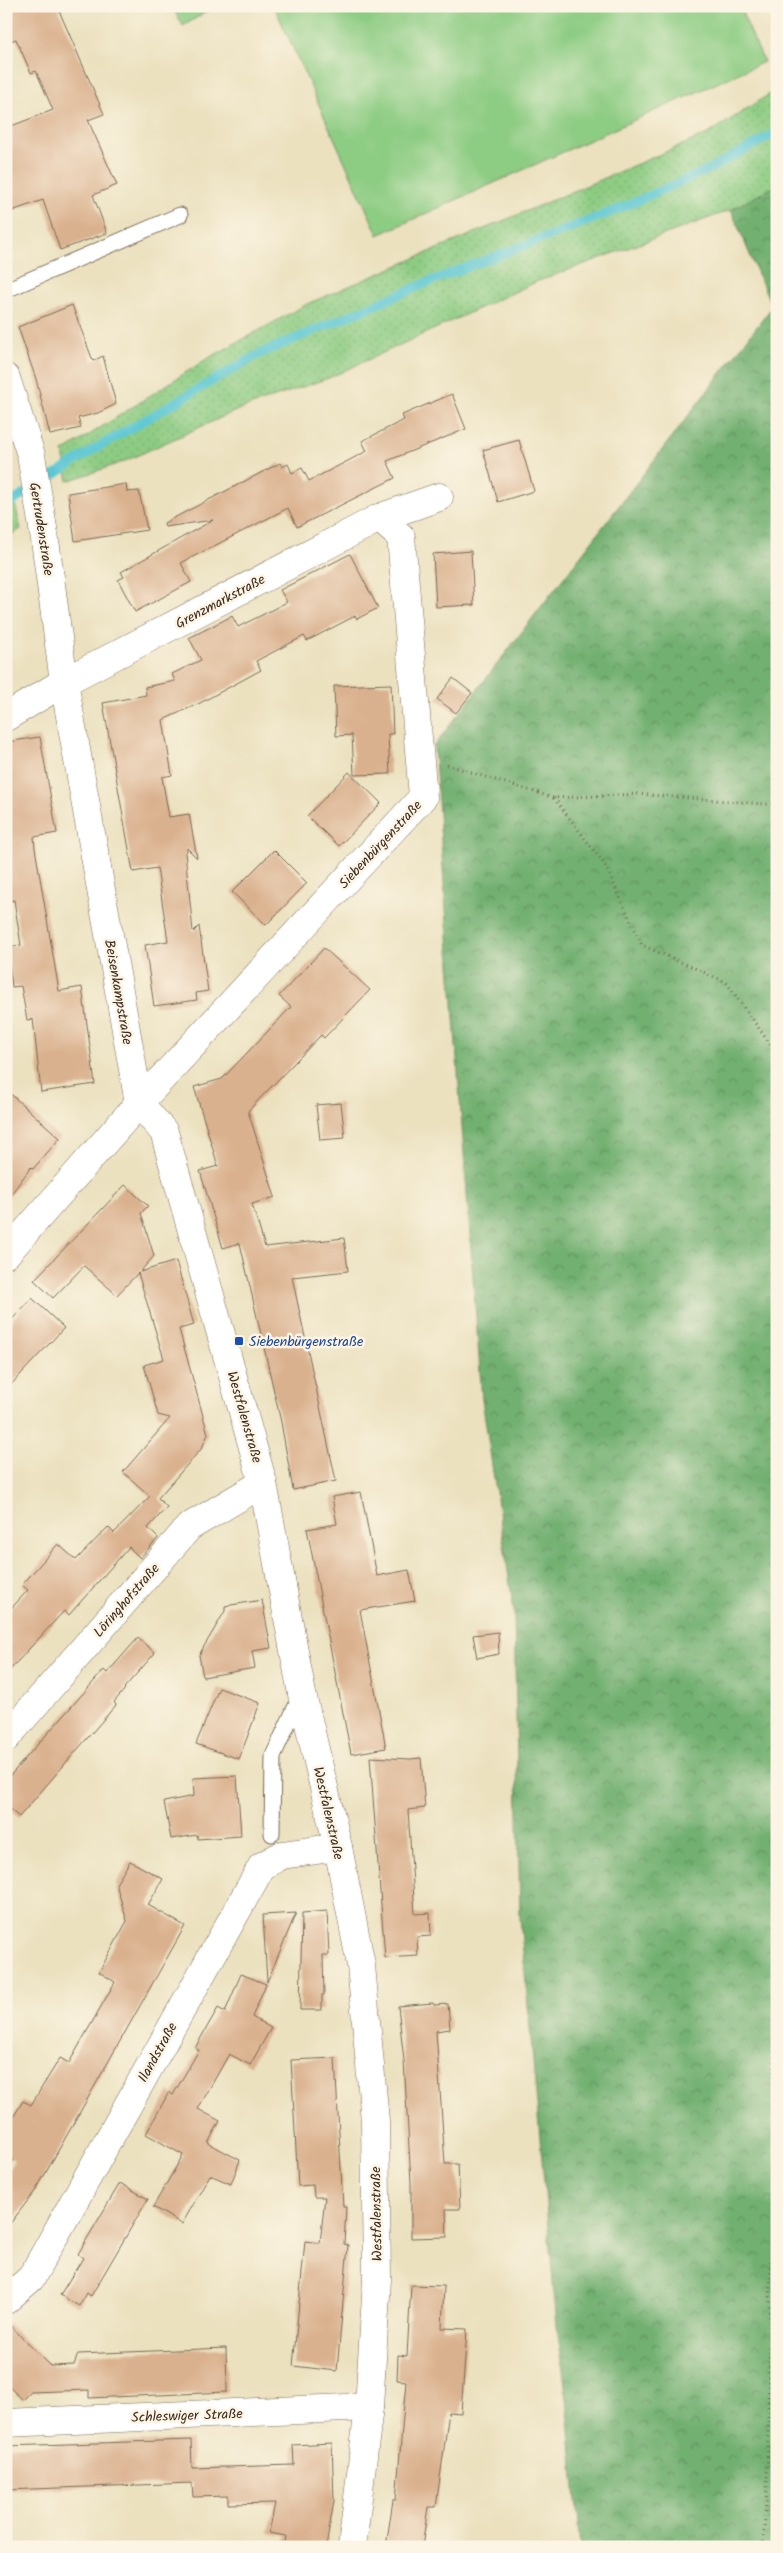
<svg xmlns="http://www.w3.org/2000/svg" width="783" height="2553" font-family="Kalam,sans-serif">
<style>
.grass{fill:url(#grass-dots);stroke:#647b50}
.forest{fill:url(#forest-crowns);stroke:#566d48}
.garden{fill:#8dcc83;stroke:#647b50}
.lines{fill:none;stroke-linecap:round;stroke-linejoin:round}
.stream{stroke:#5cc7d4;stroke-width:9}
.building{fill:#dab18e}
.service-casing{stroke:#796a56;stroke-width:17}
.minor-casing{stroke:#796a56;stroke-width:29}
.path{stroke:#796a56;stroke-width:3;stroke-dasharray:1 4;stroke-linecap:butt}
.service{stroke:#fff;stroke-width:15}
.minor{stroke:#fff;stroke-width:28}
.transit-dot{fill:#1a4fb4;stroke:#fcf5e5;stroke-width:2}
.labels{text-anchor:middle;stroke-width:5;stroke-linejoin:round;paint-order:stroke}
.street-label{font-size:14px;fill:#3b2a1e;stroke:#fcf5e5}
.transit-label{font-size:14px;fill:#164399;stroke:#fcf5e5;text-anchor:start}
</style>
<defs>
<pattern id="grass-dots" width="8" height="8" patternUnits="userSpaceOnUse" patternTransform="scale(1.25)"><rect width="8" height="8" fill="#8dcc83"/><path d="M2 2h.1M6 6h.1" fill="none" stroke="#7baf71" stroke-width="1.8" stroke-linecap="round"/></pattern>
<pattern id="forest-crowns" width="20" height="18" patternUnits="userSpaceOnUse" patternTransform="scale(1.25)"><rect width="20" height="18" fill="#72b071"/><path d="M2 6a3 3 0 1 1 6 0M12 15a3 3 0 1 1 6 0" fill="none" stroke="#5f8f5c"/></pattern>
</defs>
<rect width="100%" height="100%" fill="#fcf5e5"/>
<filter id="ink" filterUnits="userSpaceOnUse"><feTurbulence type="fractalNoise" baseFrequency=".02" numOctaves="2"/><feDisplacementMap in="SourceGraphic" scale="10" xChannelSelector="R" yChannelSelector="G"/><feConvolveMatrix kernelMatrix="1 2 1 2 8 2 1 2 1" color-interpolation-filters="sRGB"/></filter>
<filter id="wash" filterUnits="userSpaceOnUse"><feTurbulence type="fractalNoise" baseFrequency=".0096" numOctaves="4" result="noise"/><feDisplacementMap in="SourceGraphic" scale="20" xChannelSelector="R" yChannelSelector="G"/><feGaussianBlur stdDeviation="1.12" result="paint"/><feColorMatrix in="noise" values="0 0 0 0 0 0 0 0 0 0 0 0 0 0 0 0 0 1.4 0 .05"/><feComposite in="paint" operator="in"/></filter>
<g filter="url(#wash)">
<rect width="100%" height="100%" fill="#ebe1bf"/>
<g class="grass">
<path d="M777,89v96l-46,25 -195,72 -205,95 -93,33 -115,52 -55,19 -5,-29 142,-92 102,-56 401,-170z"/>
<path d="M9,479l12,50 -15,9v-57z"/>
</g>
<path class="forest" d="M777,185v2362h-197l-12,-140 -11,-82 -37,-407 -6,-307 -32,-212 -48,-653 338,-439 -41,-97z"/>
<g class="garden">
<path d="M172,6h44l-33,20z"/>
<path d="M274,6h465l25,56 -386,173z"/>
</g>
<g class="lines">
<path class="stream" d="M6,506l87,-56 166,-96 172,-73 183,-70 96,-42 67,-37"/>
</g>
<g id="blocks">
<g class="building">
<path d="M6,6h51l47,108 -16,6 29,65 -24,10 14,38 -47,17 -17,-50 -37,13v-85l47,-18 -17,-39 -5,2 -15,-34 -10,4z"/>
<path d="M72,305l21,56 10,-5 13,48 -18,9 -20,5 3,10 -31,7 -14,-56 -18,-52z"/>
<path d="M452,394l14,35 -79,32 8,17 -98,49 -9,-19 -107,55 10,19 -56,30 -17,-32 6,-3 -3,-5 92,-52 -48,7 -1,-4 116,-60 2,4 6,-3 4,9 10,-5 7,13 58,-30 -5,-10 42,-21 -2,-5z"/>
<path d="M519,440l15,51 -36,11 -15,-52z"/>
<path d="M126,484l1,8 12,-1 8,39 -72,11 -7,-48z"/>
<path d="M471,551l3,54 -38,2 -3,-53z"/>
<path d="M350,554l28,54 -21,11 -2,-3 -48,25 -3,-5 -48,25 5,9 -61,33 -37,17 9,55 -10,2 7,40 20,-3 8,44 -10,-10v3l-2,1 8,80 6,-6 9,65 -12,2 1,7 -43,6 -9,-61 23,-4 -11,-73 -24,4 -30,-169 43,-8 -1,-8 30,-6 -3,-7 29,-14 -12,-22 43,-22 6,11 22,-11 27,-14 -7,-12z"/>
<path d="M453,678l19,15 -16,20 -19,-14z"/>
<path d="M391,684l2,50h-5l2,40 -36,1 -2,-40 -16,1 -2,-50z"/>
<path d="M40,737l17,96 -23,4 1,11 24,143 23,-4 13,97 -54,8 -8,-73 -6,1 -6,-34 -9,1 -5,-40 14,-2 -7,-45 -8,1v-159z"/>
<path d="M349,772l32,31 -42,43 -32,-30z"/>
<path d="M274,850l33,33 -41,42 -34,-33z"/>
<path d="M324,948l46,42 -46,48 -3,-3 -73,76 27,86 -23,7 13,43 79,-9 2,16 2,17 -56,6 44,204 -43,9 -12,-68 -41,-179 -17,5 -23,-77 18,-5 -24,-79 28,-8 69,-72 -12,-11z"/>
<path d="M6,1090l54,48 -27,31 -2,-2 -25,34z"/>
<path d="M341,1103l4,35 -25,2 -4,-35z"/>
<path d="M125,1185l23,21 -7,7 13,43 -14,16 36,-11 18,64 -15,4 29,105 -6,14 -44,50 9,9 -19,21 10,10 -18,20 -11,-11 -60,68 -5,-4 -58,63v-60l22,-24 -6,-5 36,-41 18,16 32,-33 6,6 36,-37 -27,-24 47,-54 -12,-3 -14,-50 20,-6 -26,-86 -21,22 -33,-29 -31,32 -19,-18z"/>
<path d="M32,1298l32,30 -58,62v-64z"/>
<path d="M361,1492l16,84 32,-6 6,31 -55,9 26,138 -35,6 -44,-225 30,-5 -5,-27z"/>
<path d="M262,1600l9,48 -19,3 3,17 -52,9 -4,-22 26,-44v-5z"/>
<path d="M498,1632l1,22 -22,4 -4,-23z"/>
<path d="M138,1638l17,15 -31,35 1,1 -11,13 2,3 -97,112 -13,-11v-26l98,-110 3,3z"/>
<path d="M219,1688l41,15 -21,56 -43,-15z"/>
<path d="M370,1757l40,2 11,-1 4,50 -17,2 7,104 15,-1 1,23 -14,1 1,19 -33,2z"/>
<path d="M237,1776l4,60 -43,3 -1,-4 -26,4 -7,-37 30,-6 -1,-18z"/>
<path d="M130,1861l33,18 -15,26 37,21 -149,264 -30,39v-55l8,-14 -8,-5v-26l17,-28 8,4 29,-47 9,5 46,-81 -16,-10 28,-51 -11,-37z"/>
<path d="M327,1911l2,44h-6l1,40h-2v15h-22l2,-97z"/>
<path d="M296,1913l-29,69 -4,-67z"/>
<path d="M241,1974l25,10 -14,33 19,11 -21,37 -21,-11 -31,55 22,12 -12,22 32,17 -9,24 -21,-9 -28,49 -29,-17 30,-52 -37,-21 23,-42 4,3 26,-45 -4,-2 23,-40 7,4z"/>
<path d="M433,2003l1,2 14,-1 2,25 -14,2 9,133h13l2,45h-14l1,28 -36,1v-56l-7,-121 -6,-55z"/>
<path d="M335,2058l8,149h3l-2,37 4,1 -11,126 -44,-5 12,-125 15,2 5,-46h-11l-1,-12 -15,1 -7,-126z"/>
<path d="M120,2183l28,16 -57,97 -5,-3 -7,13 -19,-11 23,-37 -5,-4z"/>
<path d="M411,2285l33,1 -2,42 25,1 -6,84 -12,-1 -13,95h-8l-6,40h-36l7,-47h3l10,-119 -9,-1 1,-25 9,1z"/>
<path d="M6,2322l45,44 23,-1 4,-11 148,-6 1,44 -138,6v-8l-58,2 -8,8 -17,-16z"/>
<path d="M191,2440l1,28 102,-3 -1,-20 39,-2 2,58 -8,46h-42l2,-11 -17,-3 6,-30 -47,1v-8l-35,1 -1,-14 -186,7v-44z"/>
</g>
</g>
</g>
<g filter="url(#ink)">
<use href="#blocks" fill-opacity="0" stroke="#796a56" stroke-width="1"/>
<g class="lines">
<defs>
<g id="service">
<path d="M6,290l174,-75"/>
<path d="M272,1834l1,-78 28,-61"/>
</g>
<g id="minor">
<path d="M6,378l25,77 14,85 19,142 75,421"/>
<path d="M6,717l58,-35 315,-164 60,-21"/>
<path d="M139,1103l25,29 99,351 39,211 36,153 23,118 14,156 2,158 -8,128 -17,140"/>
<path d="M6,1254l133,-151 284,-306 -22,-260 -22,-19"/>
<path d="M6,1738l183,-211 74,-44"/>
<path d="M6,2300l25,-22 231,-412 20,-11 56,-8"/>
<path d="M6,2423l363,-16"/>
</g>
</defs>
<use href="#service" class="service-casing"/>
<use href="#minor" class="minor-casing"/>
<g class="path">
<path d="M447,765l107,33 84,-4 139,11"/>
<path d="M554,798l51,67 37,80 84,37 51,72"/>
<path d="M763,2547l4,-59 10,-618"/>
</g>
<use href="#service" class="service"/>
<use href="#minor" class="minor"/>
</g>
</g>
<rect class="transit-dot" x="234" y="1336" width="10" height="10" rx="2.5"/>
<g class="labels">
<g class="street-label">
<text transform="translate(42 529) rotate(81)" y="5">Gertrudenstraße</text>
<text transform="translate(220 601) rotate(-28)" y="5">Grenzmarkstraße</text>
<text transform="translate(380 844) rotate(-47)" y="5">Siebenbürgenstraße</text>
<text transform="translate(119 992) rotate(80)" y="5">Beisenkampstraße</text>
<text transform="translate(245 1417) rotate(74)" y="5">Westfalenstraße</text>
<text transform="translate(126 1600) rotate(-49)" y="5">Löringhofstraße</text>
<text transform="translate(329 1813) rotate(77)" y="5">Westfalenstraße</text>
<text transform="translate(157 2052) rotate(-61)" y="5">Ilandstraße</text>
<text transform="translate(376 2214) rotate(-91)" y="5">Westfalenstraße</text>
<text transform="translate(187 2415) rotate(-2)" y="5">Schleswiger Straße</text>
</g>
<g class="transit-label">
<text x="249" y="1346">Siebenbürgenstraße</text>
</g>
</g>
<rect width="783" height="2553" fill="none" stroke="#fcf5e5" stroke-width="25"/>
</svg>
